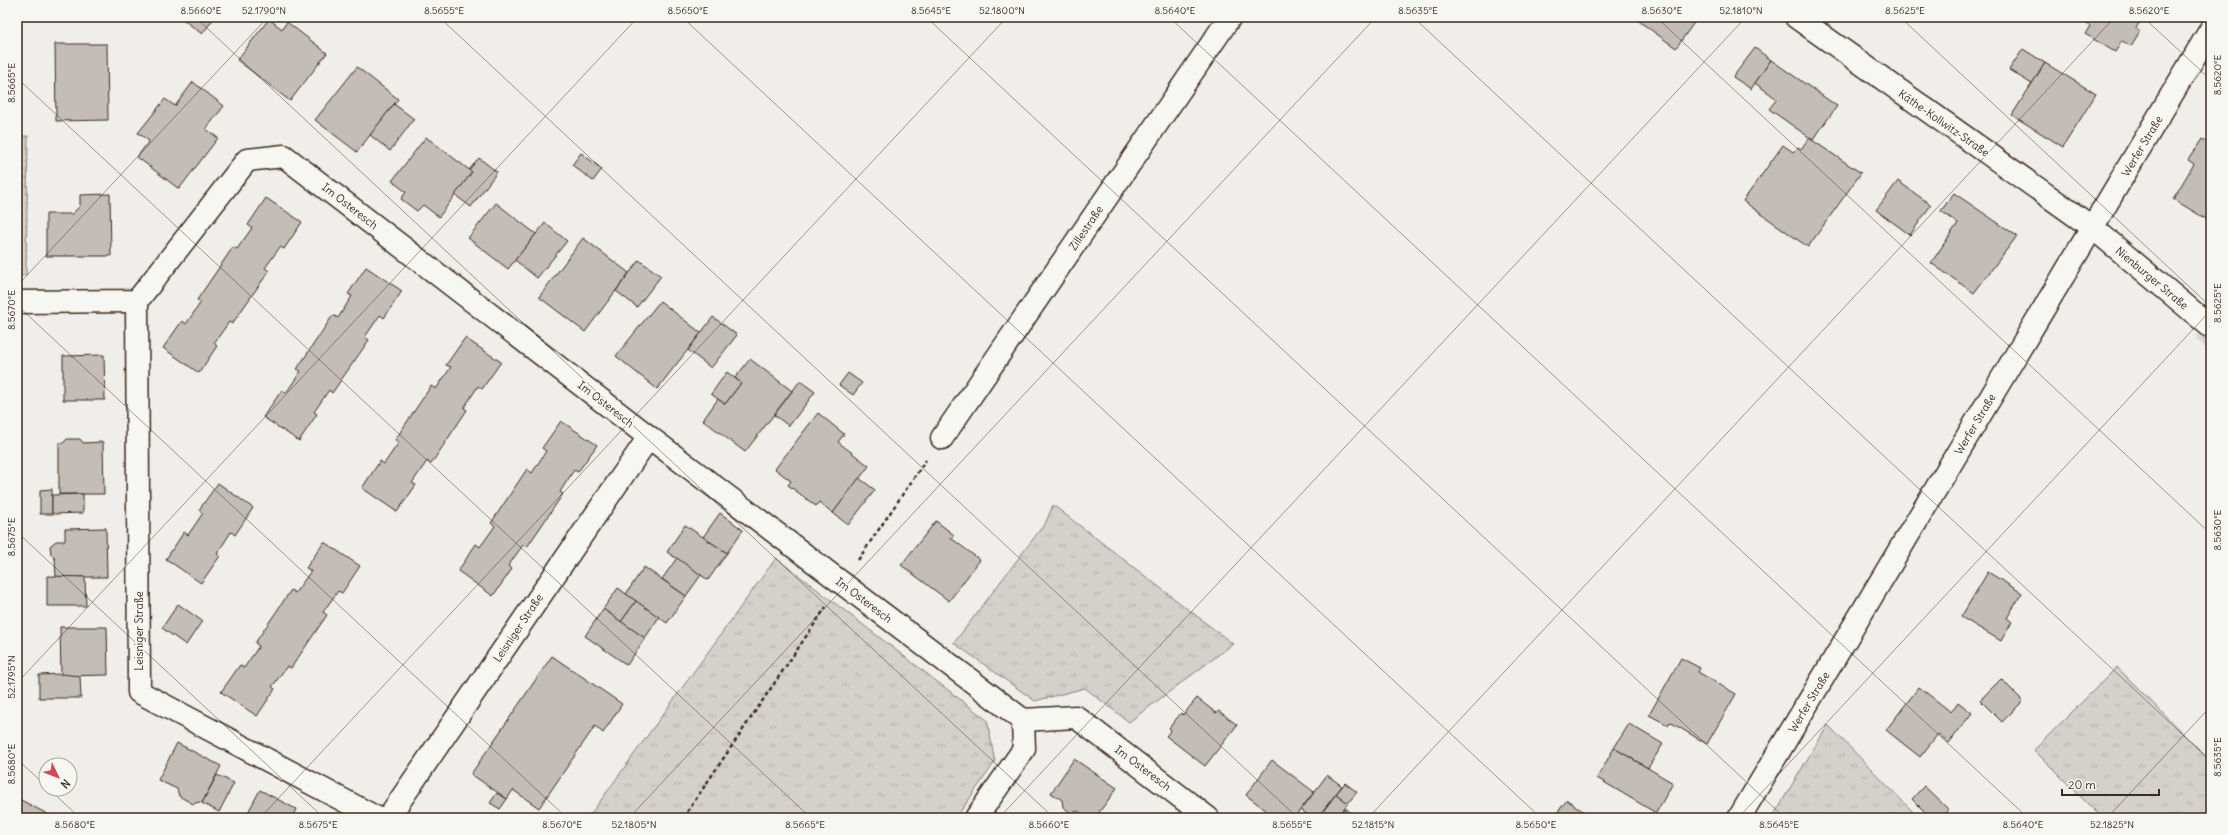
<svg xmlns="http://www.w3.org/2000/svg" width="2228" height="835" font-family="Delius,sans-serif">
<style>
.industrial{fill:url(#industrial-grid)}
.grass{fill:url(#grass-tufts);stroke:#887e75}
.park{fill:url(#park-dots);stroke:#887e75}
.building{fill:#c2bdb7;stroke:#3b2a1e}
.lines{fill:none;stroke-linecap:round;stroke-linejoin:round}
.minor-casing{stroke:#3b2a1e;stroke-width:25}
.tertiary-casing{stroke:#3b2a1e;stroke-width:25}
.path{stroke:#3b2a1e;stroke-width:2.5;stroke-dasharray:4 3;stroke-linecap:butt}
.minor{stroke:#f6f6f2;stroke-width:22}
.tertiary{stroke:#f6f6f2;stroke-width:22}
.ticks{fill:none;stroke:#3b2a1e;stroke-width:1;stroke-opacity:0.45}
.labels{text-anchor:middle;stroke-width:3.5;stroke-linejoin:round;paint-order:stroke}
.street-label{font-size:11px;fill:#3b2a1e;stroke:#f6f6f2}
.neatline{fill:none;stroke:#3b2a1e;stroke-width:1.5}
.ticks-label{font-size:10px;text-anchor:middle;fill:#3b2a1e}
</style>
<defs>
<pattern id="industrial-grid" width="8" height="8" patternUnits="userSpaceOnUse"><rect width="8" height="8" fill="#e2dfdb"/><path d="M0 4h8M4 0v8" fill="none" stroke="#c3c0bc"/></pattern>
<pattern id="grass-tufts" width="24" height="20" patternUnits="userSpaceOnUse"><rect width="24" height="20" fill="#d4d1cc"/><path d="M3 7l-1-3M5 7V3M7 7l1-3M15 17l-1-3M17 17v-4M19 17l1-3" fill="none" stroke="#b7b4af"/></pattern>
<pattern id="park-dots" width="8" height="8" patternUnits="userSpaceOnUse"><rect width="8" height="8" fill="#d4d1cc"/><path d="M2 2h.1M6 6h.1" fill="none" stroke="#b7b4af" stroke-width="1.8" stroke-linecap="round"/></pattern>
</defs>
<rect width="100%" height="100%" fill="#efeeea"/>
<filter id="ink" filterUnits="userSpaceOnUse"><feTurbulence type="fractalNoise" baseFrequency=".025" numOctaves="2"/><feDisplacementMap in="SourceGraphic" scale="8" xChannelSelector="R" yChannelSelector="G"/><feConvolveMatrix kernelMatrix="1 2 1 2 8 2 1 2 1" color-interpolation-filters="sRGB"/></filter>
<g filter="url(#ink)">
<path class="industrial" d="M2211,298v55l-15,-14z"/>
<g class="grass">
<path d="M1053,505l180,139 -104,78 -44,-34 -50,13 -81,-58 92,-121z"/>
<path d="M776,558l211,162 8,42 -39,56h-368z"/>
<path d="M2117,667l94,95v56h-109l-68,-68z"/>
<path d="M1828,725l91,93h-147z"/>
</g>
<path class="park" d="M17,136h11l-2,139 -9,1z"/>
<g class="building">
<path d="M180,17h35l-13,17z"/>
<path d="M1633,17h65l-22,31z"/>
<path d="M2077,17h66l-7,11 4,3 -9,15 -9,-5 -7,11 -30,-18 5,-8z"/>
<path d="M269,19l13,10 5,-7 40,31 -37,48 -53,-41z"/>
<path d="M55,44h52l1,76 -52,1z"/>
<path d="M1755,48l16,12 -20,29 -18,-12z"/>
<path d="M2023,49l22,14 -13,21 -23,-14z"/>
<path d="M1771,60l66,46 -24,34 -44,-31 8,-10 -22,-16z"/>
<path d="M2045,63l51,31 -33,53 -51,-32z"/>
<path d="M357,67l41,32 -41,53 -42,-32z"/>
<path d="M193,82l31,24 -18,23 12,9 -39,51 -42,-32 12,-16 -11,-8 27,-34 10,7z"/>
<path d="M394,104l20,15 -24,32 -20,-16z"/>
<path d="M426,137l46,35 -33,45 -16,-12 -6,6 -16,-12 5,-7 -14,-11z"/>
<path d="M1809,138l52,35 -53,74 -65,-46 40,-56 10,7 5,-5 3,2z"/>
<path d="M2202,139l9,6v77l-38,-23 21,-35 -6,-4z"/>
<path d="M581,153l21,16 -9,12 -21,-16z"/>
<path d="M479,158l18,14 -26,35 -16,-12 17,-23 -3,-2z"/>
<path d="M1898,181l33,24 -21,30 -34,-25z"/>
<path d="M1954,193l63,43 -43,57 -43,-30 27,-40 -17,-12z"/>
<path d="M110,194l1,62h-65v-42h26l8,-8v-11z"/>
<path d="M266,198l36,24 -18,27 -4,-2 -15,21 4,3 -37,53 -3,-2 -15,21 3,3 -18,27 -36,-25 19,-27 4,3 15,-22 -4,-2 36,-53 4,2 15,-21 -4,-3z"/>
<path d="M496,203l40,31 -28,35 -40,-31z"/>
<path d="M545,223l22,18 -30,37 -22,-18z"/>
<path d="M583,238l46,35 -44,59 -46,-35z"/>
<path d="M639,260l22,16 -24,31 -21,-16z"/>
<path d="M366,267l36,24 -18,27 -4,-3 -15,22 4,3 -37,53 -3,-3 -15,22 3,2 -18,27 -36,-24 19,-27 4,3 15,-22 -4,-2 36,-54 5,3 14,-22 -4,-2z"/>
<path d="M660,301l41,32 -44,56 -41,-33z"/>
<path d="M713,317l24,18 -26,33 -23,-18z"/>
<path d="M465,338l36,24 -19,27 -4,-3 -14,22 3,2 -36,54 -4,-3 -15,22 4,2 -19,27 -35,-24 18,-27 4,3 15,-22 -4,-2 36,-54 5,3 15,-22 -5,-2z"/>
<path d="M104,355l1,45h-42v-44z"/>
<path d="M750,359l42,32 -47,61 -42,-32 15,-21 7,5 16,-21 -6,-5z"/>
<path d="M727,372l14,11 -16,21 -14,-10z"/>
<path d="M848,373l14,10 -9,12 -14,-10z"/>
<path d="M800,381l15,11 -26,34 -15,-11z"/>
<path d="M818,413l26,21 -6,8 31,24 -36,47 -14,-11 -3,4 -28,-21 3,-4 -16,-12z"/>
<path d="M561,421l36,24 -19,27 -4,-2 -14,22 3,2 -36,53 -4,-2 -15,21 4,3 -19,27 -35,-25 18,-27 4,3 15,-21 -4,-3 36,-54 5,4 14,-22 -4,-3z"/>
<path d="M67,439h13l3,4 20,-1 1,52h-45v-51h4z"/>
<path d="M859,478l16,12 -27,35 -15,-12z"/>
<path d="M218,483l35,25 -18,27 -4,-3 -14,22 3,2 -19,27 -35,-24 18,-27 4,3 15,-22 -4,-3z"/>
<path d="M52,489v25h-12v-24z"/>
<path d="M83,494v19l-31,1v-19z"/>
<path d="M720,513l23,17 -16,23 -24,-16z"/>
<path d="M936,521l18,14 -3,3 29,22 -31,41 -48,-36z"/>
<path d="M685,525l42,28 -19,27 -41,-28z"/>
<path d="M106,528l1,49h-51l-1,-18 -4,-5 -1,-8 6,-5h9v-12z"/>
<path d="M324,542l36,24 -18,27 -4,-2 -15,21 4,3 -36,53 -4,-2 -15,21 3,2 -18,27 -36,-24 19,-27 4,3 15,-22 -4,-3 36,-53 4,3 16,-22 -5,-3z"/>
<path d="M677,558l24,17 -15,21 -24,-17z"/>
<path d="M644,567l42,29 -19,27 -41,-29z"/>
<path d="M1988,572l34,21 -15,25 5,4 -11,19 -40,-24z"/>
<path d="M47,576l38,1 1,29h-39z"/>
<path d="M618,588l18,13 -15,21 -18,-13z"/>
<path d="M636,601l23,16 -14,21 -24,-16z"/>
<path d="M178,604l24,17 -16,24 -24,-17z"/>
<path d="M603,609l42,29 -18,27 -42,-29z"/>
<path d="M60,627h47l1,48 -47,1z"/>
<path d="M552,656l70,48 -19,29 -8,-7 -56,82 -26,-18 -6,9 -36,-25z"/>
<path d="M1681,658l19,10 -2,4 38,22 -29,50 -37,-22 -2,3 -19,-10z"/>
<path d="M61,674l19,2 1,22h-42v-23z"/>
<path d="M2001,679l22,22 -21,21 -22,-22z"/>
<path d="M1919,687l32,25 7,-10 14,11 -23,30 -11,-9 -18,23 -34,-27z"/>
<path d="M1197,698l19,15 3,-2 18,14 -32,41 -39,-30 5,-6 -2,-2 12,-15 2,2z"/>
<path d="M1629,724l34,20 -15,24 -34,-20z"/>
<path d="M177,743l44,23 -19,37 -3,-1 -6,2 -14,-8 -2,-7 -19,-9z"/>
<path d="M1614,748l59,35 -17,30 -59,-35z"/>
<path d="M1074,759l43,29 -22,30h-7l-10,-7 -7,2 -8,-6 -1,-7 -11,-7z"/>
<path d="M1272,760l42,32 -20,26h-18l-30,-23z"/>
<path d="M217,775l17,8 -15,29 -17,-9z"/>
<path d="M1327,775l15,11 -25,32h-5l-11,-8z"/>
<path d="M1345,783l12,9 -9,11 -12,-9z"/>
<path d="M1924,786l25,24 -8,8h-10l-19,-19z"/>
<path d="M260,790l36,19 -4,9h-47z"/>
<path d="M497,793l10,6 -7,10 -10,-6z"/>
<path d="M1336,794l12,9 -11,15 -18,-1z"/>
<path d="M17,798l38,20h-38z"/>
<path d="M1567,800l20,14 -3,4h-31z"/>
<path d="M1345,808l13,10h-21z"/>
</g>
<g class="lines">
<defs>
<g id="minor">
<path d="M1796,17l297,211 118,99"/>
<path d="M137,301l2,391 238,126"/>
<path d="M17,302l120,-1 110,-141 37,-4 365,281 374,283 53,-3 132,101"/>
<path d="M942,438l288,-421"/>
<path d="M388,818l261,-381"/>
<path d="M976,818l48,-69 -1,-29"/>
</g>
<path id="tertiary" d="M1739,818l472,-789"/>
</defs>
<use href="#minor" class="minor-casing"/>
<use href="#tertiary" class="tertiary-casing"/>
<g class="path">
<path d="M858,560l68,-100"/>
<path d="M683,818l143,-211"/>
</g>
<use href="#minor" class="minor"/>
<use href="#tertiary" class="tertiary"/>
</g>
</g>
<path class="ticks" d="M195,17l859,801M439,17l859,801M682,17l859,801M926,17l859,801M1169,17l859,801M1413,17l798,744M1656,17l555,517M1900,17l311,290M2143,17l68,63M17,78l794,740M17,286l251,-269M17,305l550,513M17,532l307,286M17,683l621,-666M17,759l29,27M49,789l31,29M260,818l747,-801M629,818l747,-801M999,818l747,-801M1368,818l747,-801M1738,818l473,-508M2107,818l104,-112"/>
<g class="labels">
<g class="street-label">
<text transform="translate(1944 123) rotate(35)" y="4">Käthe-Kollwitz-Straße</text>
<text transform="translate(2142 146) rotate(-59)" y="4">Werfer Straße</text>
<text transform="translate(350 206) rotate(38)" y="4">Im Osteresch</text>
<text transform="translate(1086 228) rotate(-56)" y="4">Zillestraße</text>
<text transform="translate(2152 278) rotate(40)" y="4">Nienburger Straße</text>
<text transform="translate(606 404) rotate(38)" y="4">Im Osteresch</text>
<text transform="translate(1975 424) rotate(-59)" y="4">Werfer Straße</text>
<text transform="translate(864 600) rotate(37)" y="4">Im Osteresch</text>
<text transform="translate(518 628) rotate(-56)" y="4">Leisniger Straße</text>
<text transform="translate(139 631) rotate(-90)" y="4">Leisniger Straße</text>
<text transform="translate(1809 702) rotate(-59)" y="4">Werfer Straße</text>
<text transform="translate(1143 768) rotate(37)" y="4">Im Osteresch</text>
</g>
</g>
<rect width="2228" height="835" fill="none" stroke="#f6f6f2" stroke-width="44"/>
<g transform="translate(58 777) rotate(133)"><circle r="19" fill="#f6f6f2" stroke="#aba49d"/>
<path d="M0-3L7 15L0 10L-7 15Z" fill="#d1495b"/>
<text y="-6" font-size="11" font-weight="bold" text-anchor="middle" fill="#3b2a1e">N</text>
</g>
<path d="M2062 789v6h97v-6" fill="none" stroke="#3b2a1e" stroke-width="2"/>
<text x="2068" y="789" font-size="12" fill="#3b2a1e" stroke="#f6f6f2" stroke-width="3" paint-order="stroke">20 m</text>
<rect x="22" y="22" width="2184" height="791" class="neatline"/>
<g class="ticks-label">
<text x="201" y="14">8.5660°E</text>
<text x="264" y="14">52.1790°N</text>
<text x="444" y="14">8.5655°E</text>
<text x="688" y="14">8.5650°E</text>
<text x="931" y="14">8.5645°E</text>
<text x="1002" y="14">52.1800°N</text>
<text x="1175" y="14">8.5640°E</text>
<text x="1418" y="14">8.5635°E</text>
<text x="1662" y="14">8.5630°E</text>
<text x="1741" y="14">52.1810°N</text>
<text x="1905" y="14">8.5625°E</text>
<text x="2149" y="14">8.5620°E</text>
<text transform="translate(2217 75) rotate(-90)" y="4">8.5620°E</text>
<text transform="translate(11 83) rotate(-90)" y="4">8.5665°E</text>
<text transform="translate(2217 303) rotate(-90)" y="4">8.5625°E</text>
<text transform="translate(11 310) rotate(-90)" y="4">8.5670°E</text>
<text transform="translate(2217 530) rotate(-90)" y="4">8.5630°E</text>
<text transform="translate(11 537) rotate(-90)" y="4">8.5675°E</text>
<text transform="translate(11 677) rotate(-90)" y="4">52.1795°N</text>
<text transform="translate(2217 757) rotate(-90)" y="4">8.5635°E</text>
<text transform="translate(11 764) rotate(-90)" y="4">8.5680°E</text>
<text x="75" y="828">8.5680°E</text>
<text x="318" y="828">8.5675°E</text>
<text x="562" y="828">8.5670°E</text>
<text x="634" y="828">52.1805°N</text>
<text x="805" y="828">8.5665°E</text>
<text x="1049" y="828">8.5660°E</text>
<text x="1292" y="828">8.5655°E</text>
<text x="1373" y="828">52.1815°N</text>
<text x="1536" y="828">8.5650°E</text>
<text x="1779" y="828">8.5645°E</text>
<text x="2023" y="828">8.5640°E</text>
<text x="2112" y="828">52.1825°N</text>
</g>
</svg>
